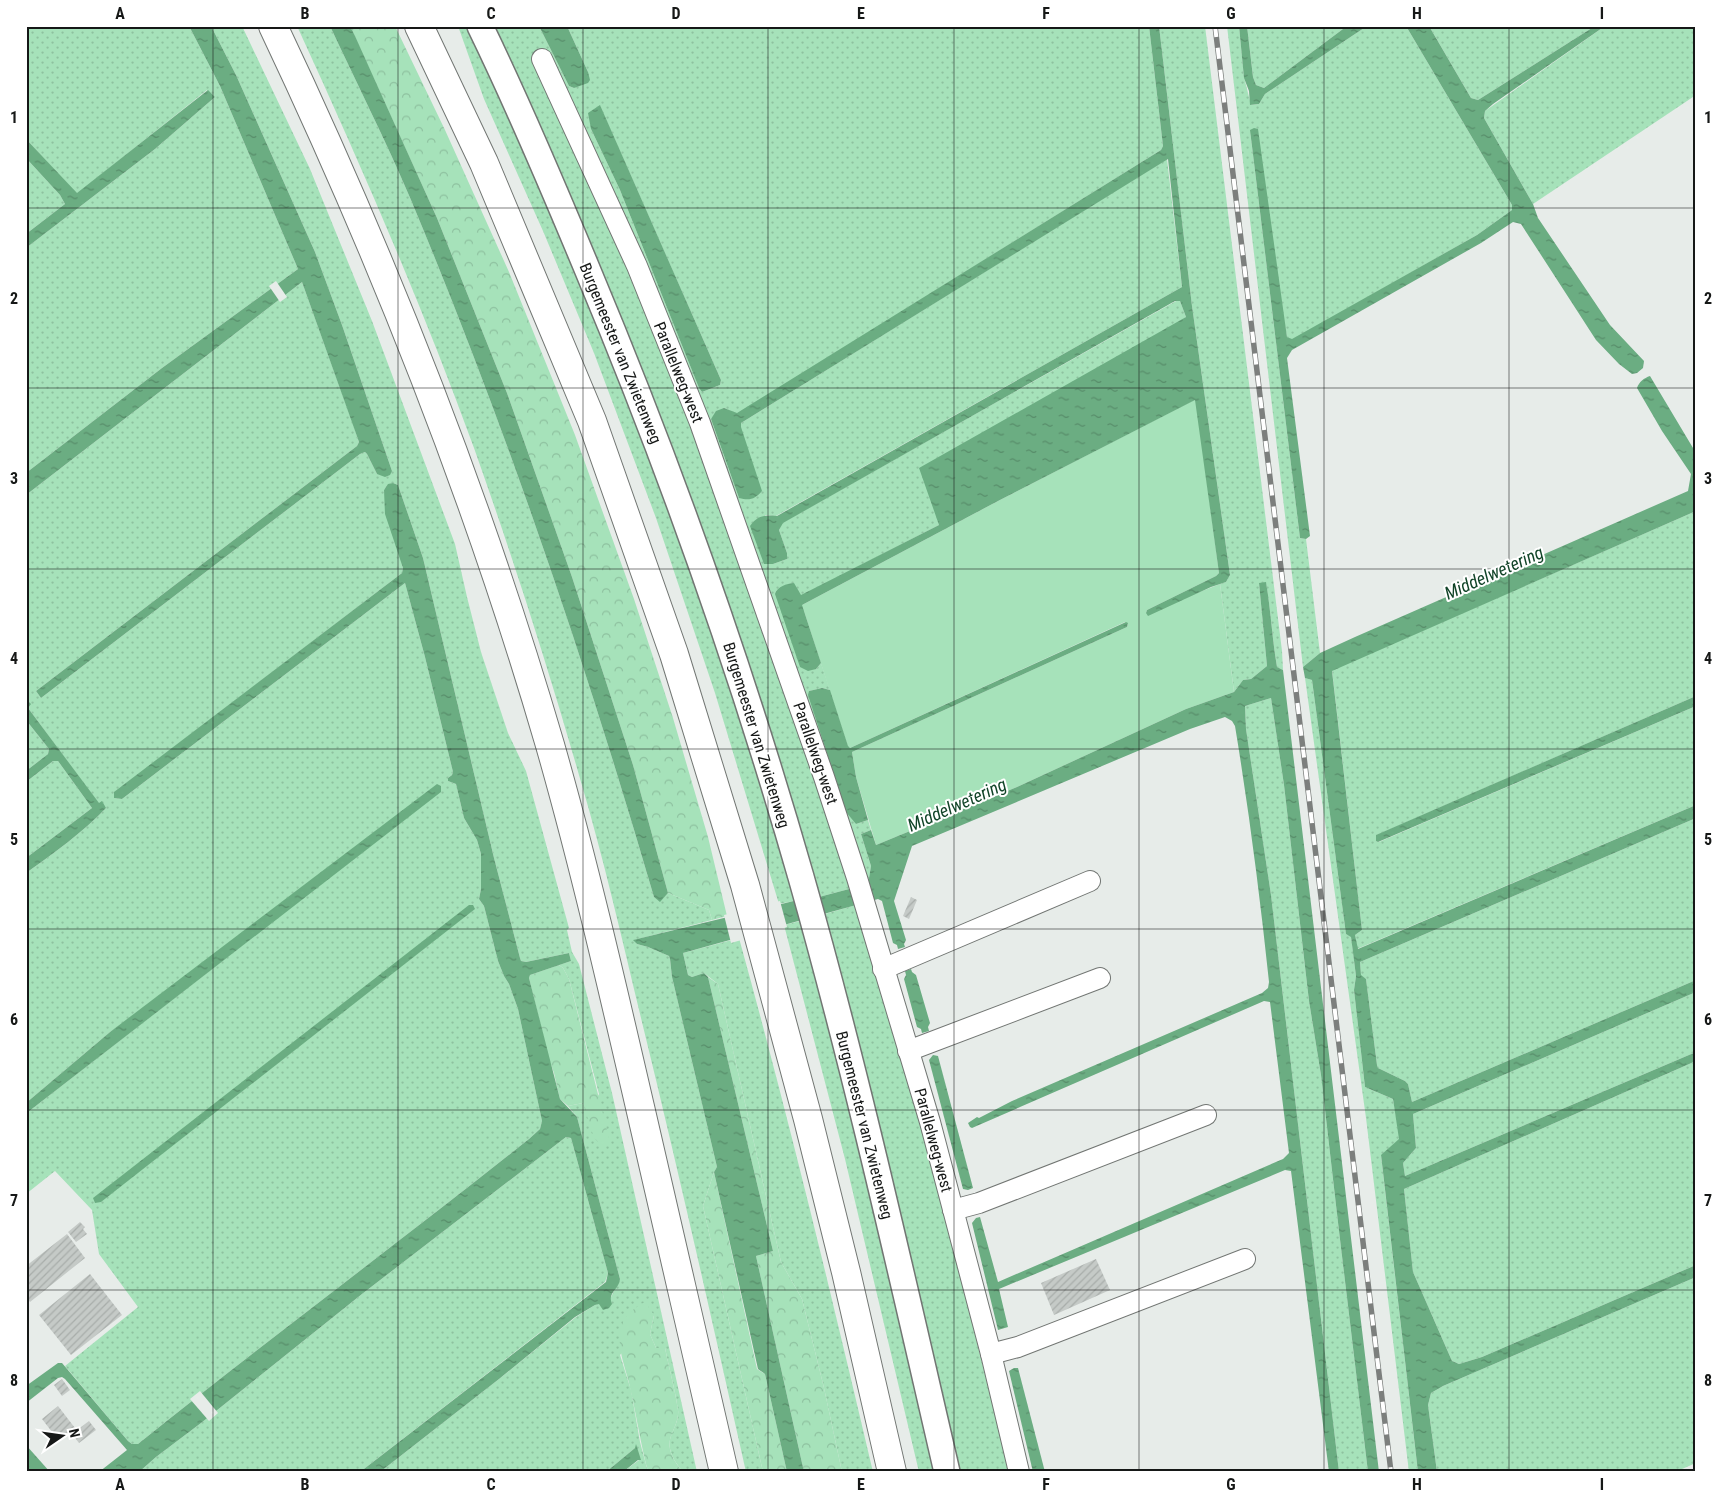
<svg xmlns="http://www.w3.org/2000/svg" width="1722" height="1498" font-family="'Roboto Condensed',sans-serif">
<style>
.grass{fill:url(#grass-dots);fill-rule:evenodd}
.forest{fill:url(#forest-crowns)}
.garden{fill:#a6e2ba}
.water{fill:url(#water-ripples)}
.pier{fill:#e7ece9}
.building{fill:url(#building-hatch)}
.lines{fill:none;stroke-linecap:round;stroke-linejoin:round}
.minor-casing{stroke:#727673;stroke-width:22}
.major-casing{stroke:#727673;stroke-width:28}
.highway-casing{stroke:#727673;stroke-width:30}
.minor{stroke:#fff;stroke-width:20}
.major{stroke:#fff;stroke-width:25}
.highway{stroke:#fff;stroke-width:28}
.rail-casing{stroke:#7c7f7d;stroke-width:5.5}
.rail{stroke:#fff;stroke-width:4;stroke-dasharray:11;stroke-linecap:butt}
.grid{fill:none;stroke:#161817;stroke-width:1;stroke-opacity:0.55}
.labels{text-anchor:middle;stroke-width:4;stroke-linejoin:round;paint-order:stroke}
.street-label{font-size:16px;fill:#161817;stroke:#fff}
.water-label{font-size:18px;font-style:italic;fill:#114428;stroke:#fff}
.neatline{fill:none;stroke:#161817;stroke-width:2}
.grid-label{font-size:16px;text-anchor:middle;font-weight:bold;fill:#161817}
</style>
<defs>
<pattern id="grass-dots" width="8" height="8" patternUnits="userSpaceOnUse" patternTransform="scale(1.25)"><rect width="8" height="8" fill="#a6e2ba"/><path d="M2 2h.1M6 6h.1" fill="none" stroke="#8ec19f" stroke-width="1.8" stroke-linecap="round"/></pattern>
<pattern id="forest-crowns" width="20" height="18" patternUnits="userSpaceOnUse" patternTransform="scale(1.25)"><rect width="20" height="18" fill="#a6e2ba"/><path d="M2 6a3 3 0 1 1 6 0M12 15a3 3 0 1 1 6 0" fill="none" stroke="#8ec19f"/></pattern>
<pattern id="water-ripples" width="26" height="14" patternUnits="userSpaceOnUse" patternTransform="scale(1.25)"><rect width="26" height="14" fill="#6bad82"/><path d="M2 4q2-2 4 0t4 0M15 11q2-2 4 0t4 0" fill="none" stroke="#578c69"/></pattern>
<pattern id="building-hatch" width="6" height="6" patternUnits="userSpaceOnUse" patternTransform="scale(1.25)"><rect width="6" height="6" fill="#c5cac7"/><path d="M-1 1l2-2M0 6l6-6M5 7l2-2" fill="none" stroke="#a8adaa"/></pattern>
</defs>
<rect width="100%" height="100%" fill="#e7ece9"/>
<g class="grass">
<path d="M26,26h163l31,60 78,183 -136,99 -136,105v-225l129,-99 60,-52 -8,-7 -130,104 -51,-55z"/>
<path d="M211,26h31l68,143 62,152 83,223 12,53 14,55 27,81 18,38 43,157 -2,2 5,22 7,12 33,129 85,379h-14c-8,-10 -17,-22 -12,-36 3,-8 8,-16 7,-26 -3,-21 -9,-42 -13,-62h-9l-6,-14 4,-19 -34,40 11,35 9,52 8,30h-25l16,-12 -4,-12 -29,24h-226l119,-93 77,-62 19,-12 15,-6 10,-20 -43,-162 -9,-11 15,-3 5,12 11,-21 -30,-115 -6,-11 -4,-3 12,-4 -2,-8 -43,9 -5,-1 -1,-3 -26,-100 -71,-300 -25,-73c-7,-3 -10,-1 -14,5l19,78 -1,5 -287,219 -1,6 8,1 283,-216 20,74 28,115 -1,3 -4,3v3l8,3 8,34 13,22 4,14v35l-2,10 5,7 14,55 6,15 5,8 9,25 24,112 -2,8 -11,10c-129,103 -262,201 -391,305h-6l-4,-3 -63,-75 73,-59 -39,-53 -7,-44 -37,-39 -29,23v-82h2l225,-175 -143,95 -84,71v-230c28,-20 56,-40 80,-65l-7,-4 -71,-96 -2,-9v-204l276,-213 52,145 5,15 -2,4 -321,245 5,7 319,-244 5,-2 2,2 10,20 15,-3 -50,-146 -27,-73 -79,-177z"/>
<path d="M297,26h33c27,58 56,115 81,174 95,227 174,461 243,697l6,4 8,-8 41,17 3,10 -78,20 3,4 11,3 21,9 1,3 2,18 45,190 -3,5 -11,34 60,266h-17c-34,-152 -68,-303 -105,-454 -19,-79 -37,-158 -60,-236 -32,-112 -68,-224 -107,-334 -52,-143 -113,-283 -177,-422z"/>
<path d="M458,26h9c93,193 173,393 242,596 31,92 62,184 85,279l-15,3 -64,-211 -59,-175 -62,-165 -51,-122 -59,-132z"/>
<path d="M490,26h49l30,60 5,2 14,-16 -21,-46h582l14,120 -2,4 -424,264 -13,-6 -13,11 28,79 2,-75 426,-264 15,128 -406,229 -11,-1 8,49 14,-5v-6l-8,-23 3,-7 394,-222h4l6,16 -248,202 1,6 -138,71 15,73 5,-6 9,27 -8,-2 -13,3 47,133 12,-4 3,10 -10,4 10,32 -3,18 -49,13zM600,106l121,274 -1,5 -18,7 -3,-4 -79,-198 -29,-61z"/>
<path d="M1159,26h46l77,625 1,19 -6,-3c-5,-28 -6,-56 -11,-84h-7l8,83 -16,13 -8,1 -9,12 -14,-108 6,-2 4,-7 -38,-269z"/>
<path d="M1227,26h12l5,51 7,28 8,-1 6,-10 102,-68h39l106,179v5l-35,25 -185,105 -5,-3 -37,-207 50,408 6,1 14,114 -17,14z"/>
<path d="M1247,26h100l-83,62 -8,-3 -3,-8z"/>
<path d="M1429,26h166l-117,74 -7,-2z"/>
<path d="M1605,26h91v69l-163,109 -49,-86 1,-7z"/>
<path d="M26,158l34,37 5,9 -39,30z"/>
<path d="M1696,511v185l-319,139 -1,6 3,1 317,-136v99l-339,144 -2,-14 7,-5 -30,-260z"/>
<path d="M1305,678l7,2 34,254 5,2 5,40 -2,14 11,97 28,12 7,40 -19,17 37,316h-9l-43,-354z"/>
<path d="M1271,698l13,87 25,216 12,74 18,156 29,241h-29l-68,-577 -25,-166 -1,-23z"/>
<path d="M26,720l23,29 -1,5 -22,17z"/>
<path d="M53,761h5l34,47 -66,50v-76z"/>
<path d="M1696,818v162l-284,122 -4,-18 -3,-3 -27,-13 -1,-3 -11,-86 -5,-3 -1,-14z"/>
<path d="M856,905l83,283 70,284h-51l-93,-399 -40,-159z"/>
<path d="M800,921l43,155 94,396h-18l-74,-313 -61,-234z"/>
<path d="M739,938c49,177 92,355 134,534h-31l-18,-84 -22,-89 -21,-37 -63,-278 -14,-11 -12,4 -4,-2 -5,-22z"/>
<path d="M1696,992v60l-291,124 -2,-13 13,-15 -3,-34z"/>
<path d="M1696,1061v204l-214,92 -23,7 -7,-3 -39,-89 -9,-83z"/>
<path d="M566,1137l5,1 37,135 -3,9 -245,190h-221l17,-15 45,-34 161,-129z"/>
<path d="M1696,1277v186l-21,9h-238l-9,-67 3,-12 12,-7z"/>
</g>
<g class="forest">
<path d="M350,26h45l50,104 64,142 66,163 59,164 39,119 35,119 19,79 -15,4 -3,-10 -41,-17 -35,-128 -61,-188 -65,-184 -70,-175z"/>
<path d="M559,965l4,3 6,11 42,167 -11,-2 -6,-6 -11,-35 -15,3 -8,-7 -2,-8 -4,-18 -5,-14 -20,-81 1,-3z"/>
<path d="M708,977l10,7 63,278 21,37 22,89 18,84h-38l-48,-216 17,-5z"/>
<path d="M714,1172l43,197 8,5 22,98h-24l-60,-266z"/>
<path d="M645,1302l9,13 -4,19 6,14h9c4,20 10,41 13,62 1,9 -4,18 -7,26 -5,14 4,26 12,36h-35c-7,-27 -11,-53 -17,-80 -4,-22 -15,-42 -10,-65 3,-11 14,-20 24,-25z"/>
</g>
<path class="garden" d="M1196,399l23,174 -3,3 -69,34 -1,3 74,-29 14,108 -48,17 -169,78 -141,58 -20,-68 -4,-25 275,-125 1,-3 -3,-2 -275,126 -2,-1 -46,-142 196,-104z"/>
<g class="water">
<path d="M189,26h22l25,49 79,177 27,73 50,146 -2,4 -5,2 -8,-3 -10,-20 -2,-2 -5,2 -319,244 -5,-7 321,-245 2,-4 -57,-160 -276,213v-22l136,-105 136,-99 -78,-183z"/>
<path d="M330,26h20l5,10 82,182 70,175 65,184 61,188 35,128 -8,9 -6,-5c-69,-236 -148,-470 -243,-697 -25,-59 -54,-116 -81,-174z"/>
<path d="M539,26h28l21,46 2,8 -2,3 -14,5 -5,-2z"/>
<path d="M1149,26h10l33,280 38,269 -4,7 -15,5 -63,29 -2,-3 1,-3 69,-34 3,-3 -24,-173 -197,101 -196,104 19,58 -5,6 -8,2 -8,-4 -25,-73c3,-8 11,-10 19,-11l7,12 138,-70 -20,-57 267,-151 -6,-16h-5l-392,222 -4,7 8,23v6l-14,5h-9l-14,-38c8,-11 14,-11 27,-10l405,-229 -14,-128 -427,264v4l21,64c-7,8 -12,10 -23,7l-28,-79 5,-8 8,-3 13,5 424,-263 2,-4z"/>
<path d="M1239,26h8l6,51 3,8 8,3 83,-62h20l-102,68 -6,10 -9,1 -1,-14 -5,-13z"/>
<path d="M1406,26h23l42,72 7,2 117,-74h10l-112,78 -8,7 -1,7 49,86 5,14 72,107 34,36 -1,7 -6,5 -5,1 -13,-10 -23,-24 -75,-116 -8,-2 -32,21 -189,107 -5,8 23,178 -4,3 -6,-1 -50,-408 4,-2 4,1 29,208 5,2 185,-104 35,-25v-5z"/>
<path d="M208,90l7,7 -60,52 -129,99v-14l39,-30 -5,-9 -34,-37v-19l51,54z"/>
<path d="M600,105l121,275 -1,5 -18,7 -3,-4 -79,-198 -29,-61 -3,-16z"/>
<path d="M1650,376l46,77v58l-364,160 30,259 -7,5 3,14 338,-144v13l-336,144 1,13 5,4 11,86 1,3 27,13 3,3 4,18 284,-122v12l-283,122 3,34 -13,15 2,13 291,-124v9l-292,128 9,83 39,89 7,3 23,-7 214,-92v12l-253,109 -12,7 -3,12 9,67h-19l-37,-317 18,-16 -6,-40 -28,-12 -11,-97 2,-14 -5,-39 -5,-3 -34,-254 -7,-2 -2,-11 17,-14 35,-16 333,-146 3,-17 -29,-43 -25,-43c2,-6 7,-10 13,-12z"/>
<path d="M393,483l5,2 25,73 71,300 26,100 1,3 5,1 43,-9 2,8 -41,14 -1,3 31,121 17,18 43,162c-1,11 -13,13 -8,25l-3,4 -6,2 -4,-6 -4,1 -20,12 -76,62 -119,93h-20l246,-190 2,-9 -37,-135 -5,-1 -204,157 -161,129 -45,34 -17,15h-40l28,-22 -62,-71 -3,-2 -4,1 -32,25v-17l32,-23h4l66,78 4,3h6c129,-104 262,-202 391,-305l11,-10 2,-8 -24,-112 -9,-25 -5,-8 -6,-15 -14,-55 -5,-7 2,-10v-35l-4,-14 -13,-22 -8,-34 -8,-3v-3l4,-3 1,-3 -28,-115 -20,-74 -283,216 -8,-1v-6l288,-219 1,-5 -18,-54 -1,-24 4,-6z"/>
<path d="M1266,582c5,29 6,57 11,85l6,3 96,802h-11l-29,-241 -18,-156 -12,-74 -25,-216 -13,-87 -26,8 1,23 25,166 68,577h-10l-38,-301 -6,-1 -286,119 9,38 -10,3 -26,-107 4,-5 4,-1 18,65 285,-123 6,-6 -19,-151 -6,-1 -292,127 -2,-1 -2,-4 9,-6 2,1 33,-17 250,-108 6,-5 1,-6c-9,-86 -20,-171 -34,-256l-3,-5 -7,-4 -35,12 -278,117 -18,55 12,39 -2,4 1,3 -7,2 -1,-4 -4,-2 -11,-42 -4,-2 -195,54 5,22 4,2 12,-4 4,4 65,274 -17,5 48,216h-17l-22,-98 -7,-5 -44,-197 3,-5 -45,-190 -2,-18 -1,-3 -21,-9 -11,-3 -4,-4 169,-41 17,-2 49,-13 3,-18 -10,-32 10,-4 5,15 141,-58 169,-78 48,-17 9,-12 8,-1 16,-13 -8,-83z"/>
<path d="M1126,622l2,1 -1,4 -275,125 4,25 12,43 -12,4 -10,-12 -38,-117 1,-4 13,-3 8,2 18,56 2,2z"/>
<path d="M1696,696v10l-318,136 -2,-1v-6z"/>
<path d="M26,699l5,5 -3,4 71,95 3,-2 4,7c-24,25 -52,45 -80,65v-15l66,-50 -34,-47h-5l-27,21v-11l22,-17 1,-5 -23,-29z"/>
<path d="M437,784l4,2v6l-413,320h-2v-9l84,-71z"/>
<path d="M469,905h4l2,4 -374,293 -6,1 -2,-5z"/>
<path d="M911,969l1,3 4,3 14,48 -2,4 1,4 -7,2 -1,-4 -4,-2 -13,-48 2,-4 -1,-4z"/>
<path d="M933,1055l5,1 35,132 -5,2 -5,-1 -34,-129z"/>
<path d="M1014,1368h4l27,104h-12l-24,-101z"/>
<path d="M636,1444l5,16h-3l-15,12h-17l29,-24z"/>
<path d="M26,1445l24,27h-24z"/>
</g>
<g class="pier">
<path d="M276,281l11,16 -7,5 -11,-16z"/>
<path d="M780,901l7,26 -56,16 -7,-28z"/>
<path d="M200,1391l18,22 -9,8 -19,-22z"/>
</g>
<g class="building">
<path d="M911,897l6,3 -8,19 -6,-3z"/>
<path d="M80,1222l5,5 -2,2 4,5 -11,8 -8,-10z"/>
<path d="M67,1234l18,24 -55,44 -4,-5v-31z"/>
<path d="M1096,1259l14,31 -56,25 -13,-32z"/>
<path d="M90,1274l32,41 -51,40 -32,-40z"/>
<path d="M62,1379l8,11 -8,6 -8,-11z"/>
<path d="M58,1406l17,22 -16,13 -17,-22z"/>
<path d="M89,1421l7,9 -17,13 -7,-9z"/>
</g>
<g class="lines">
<defs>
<g id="minor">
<path d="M542,59l95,207 63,157 124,354 33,101 73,244 61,232 28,118"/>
<path d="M883,969l207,-88"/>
<path d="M908,1051l192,-73"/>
<path d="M953,1210l26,-7 227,-88"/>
<path d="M991,1354l27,-7 227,-88"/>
</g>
<path id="major" d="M480,26c39,80 74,163 108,245 83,198 154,400 213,606 56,197 100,396 146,595"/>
<g id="highway">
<path d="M273,26c110,232 205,472 277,719 34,119 62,241 90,362 28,122 56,243 84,365"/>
<path d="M419,26l65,137 108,258 82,233 71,231 63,234 38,153 46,200"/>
</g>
</defs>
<use href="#minor" class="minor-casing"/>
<use href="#major" class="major-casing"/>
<use href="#highway" class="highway-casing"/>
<use href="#minor" class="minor"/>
<use href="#major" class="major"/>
<use href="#highway" class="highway"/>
<defs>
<path id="rail" d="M1215,26l176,1446"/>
</defs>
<use href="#rail" class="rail-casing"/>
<use href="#rail" class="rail"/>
</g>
<path class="grid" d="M213,26v1446M398,26v1446M583,26v1446M768,26v1446M954,26v1446M1139,26v1446M1324,26v1446M1509,26v1446M26,208h1670M26,388h1670M26,569h1670M26,749h1670M26,929h1670M26,1110h1670M26,1290h1670"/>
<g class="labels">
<g class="street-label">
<text transform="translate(621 353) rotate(68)" y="6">Burgemeester van Zwietenweg</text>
<text transform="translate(679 372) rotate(68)" y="6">Parallelweg-west</text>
<text transform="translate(757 735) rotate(73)" y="6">Burgemeester van Zwietenweg</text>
<text transform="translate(816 753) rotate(71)" y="6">Parallelweg-west</text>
<text transform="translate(865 1125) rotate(76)" y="6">Burgemeester van Zwietenweg</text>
<text transform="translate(934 1140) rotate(75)" y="6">Parallelweg-west</text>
</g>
<g class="water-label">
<text transform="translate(1494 573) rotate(-24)" y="6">Middelwetering</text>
<text transform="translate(957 805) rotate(-24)" y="6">Middelwetering</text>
</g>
</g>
<rect width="1722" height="1498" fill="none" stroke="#ffffff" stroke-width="55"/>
<g transform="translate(62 1436) rotate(77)" stroke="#ffffff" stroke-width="4" paint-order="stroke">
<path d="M0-4L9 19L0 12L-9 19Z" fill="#161817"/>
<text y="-8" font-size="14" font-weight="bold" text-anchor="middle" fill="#161817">N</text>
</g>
<rect x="28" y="28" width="1666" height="1442" class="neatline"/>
<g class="grid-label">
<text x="120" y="19">A</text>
<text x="305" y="19">B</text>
<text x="491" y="19">C</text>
<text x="676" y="19">D</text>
<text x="861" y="19">E</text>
<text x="1046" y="19">F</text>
<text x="1231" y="19">G</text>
<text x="1417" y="19">H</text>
<text x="1602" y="19">I</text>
<text x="14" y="123">1</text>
<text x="1708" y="123">1</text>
<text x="14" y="304">2</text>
<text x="1708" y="304">2</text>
<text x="14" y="484">3</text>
<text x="1708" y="484">3</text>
<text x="14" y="664">4</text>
<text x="1708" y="664">4</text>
<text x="14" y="845">5</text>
<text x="1708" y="845">5</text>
<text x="14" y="1025">6</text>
<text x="1708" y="1025">6</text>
<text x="14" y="1206">7</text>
<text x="1708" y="1206">7</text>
<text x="14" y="1386">8</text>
<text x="1708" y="1386">8</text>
<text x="120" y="1490">A</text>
<text x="305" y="1490">B</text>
<text x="491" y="1490">C</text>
<text x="676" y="1490">D</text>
<text x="861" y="1490">E</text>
<text x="1046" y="1490">F</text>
<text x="1231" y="1490">G</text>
<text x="1417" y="1490">H</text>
<text x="1602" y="1490">I</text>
</g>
</svg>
